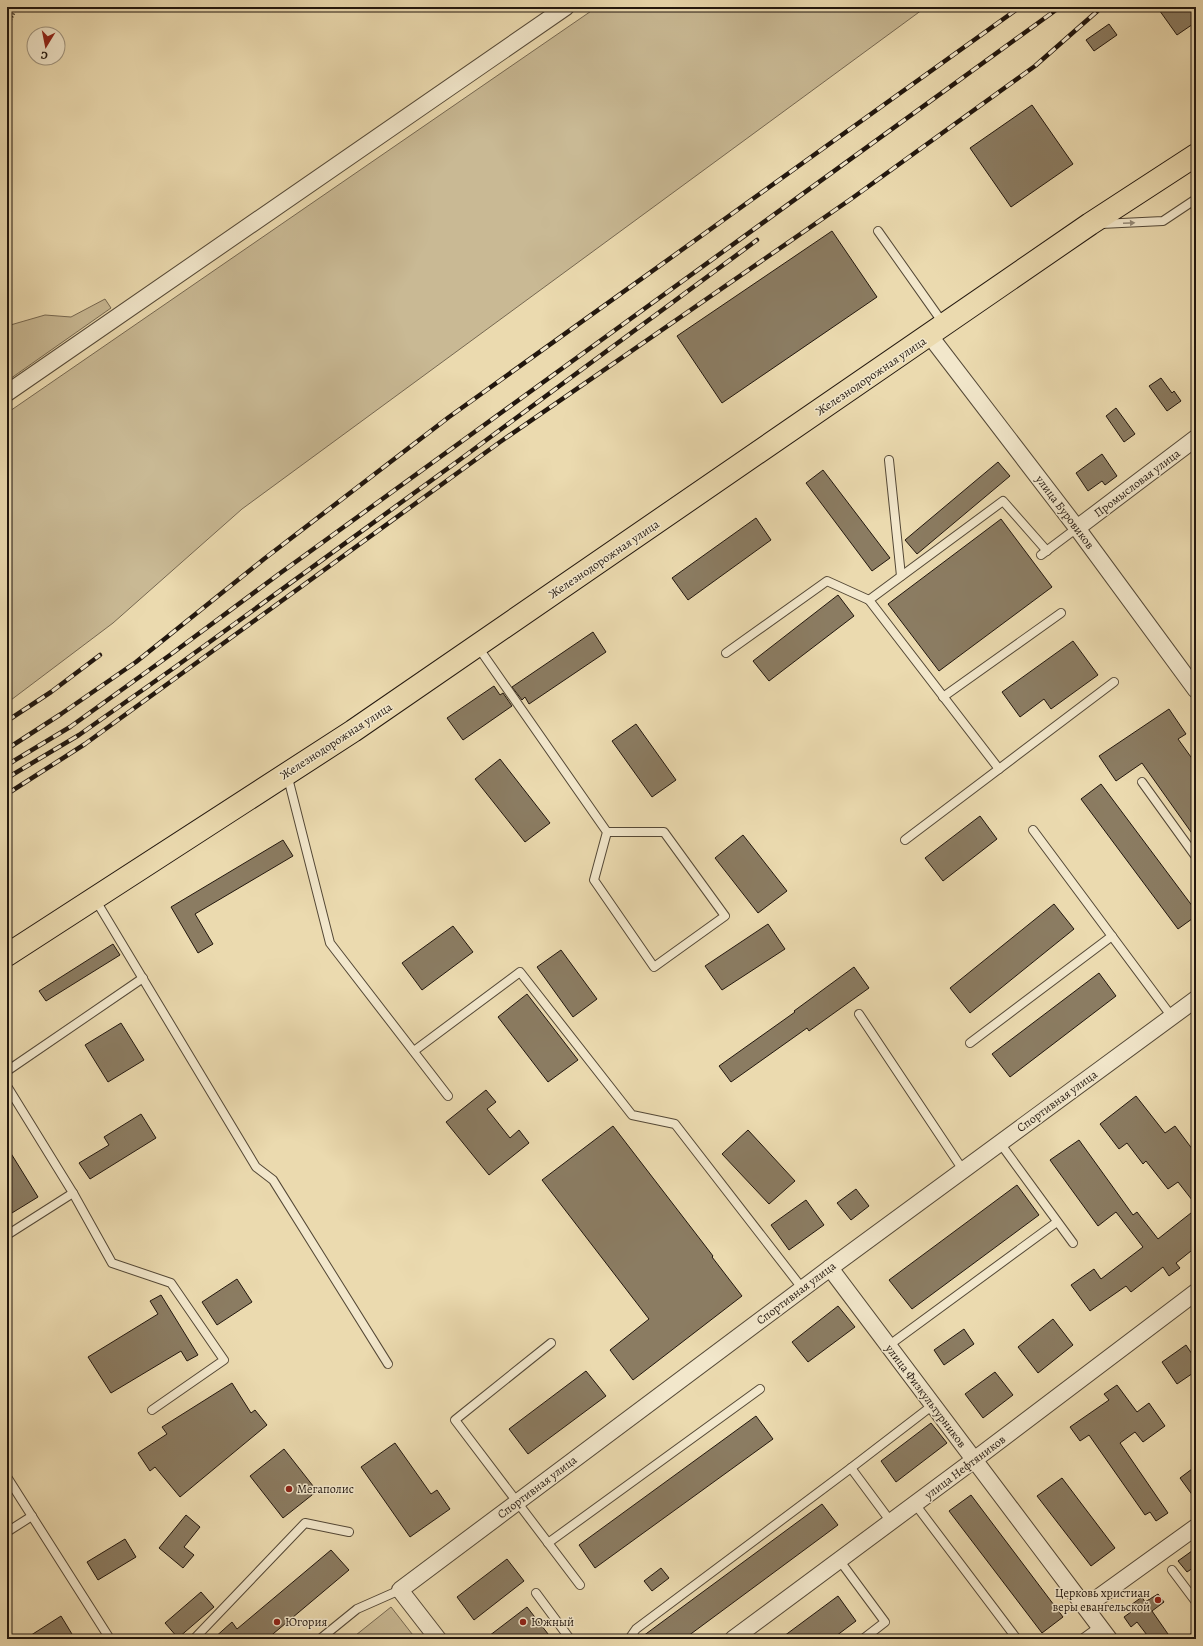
<svg xmlns="http://www.w3.org/2000/svg" width="1203" height="1646" font-family="Alegreya,serif">
<style>
.green{fill:#c9b994;stroke:#766851}
.building{fill:#8b7c62;stroke:#22170e}
.lines{fill:none;stroke-linecap:round;stroke-linejoin:round}
.lane-casing{stroke:#544836;stroke-width:10}
.street-casing{stroke:#544836;stroke-width:18}
.primary-casing{stroke:#22170e;stroke-width:24}
.path{stroke:#22170e;stroke-width:2.5;stroke-dasharray:1 2;stroke-linecap:butt}
.lane{stroke:#f2e7cb;stroke-width:8}
.street{stroke:#f2e7cb;stroke-width:16}
.primary{stroke:#ebdaaf;stroke-width:22}
.rail-casing{stroke:#22170e;stroke-width:4.5}
.rail{stroke:#f2e7cb;stroke-width:3;stroke-dasharray:9;stroke-linecap:butt}
.oneway{fill:#948976}
.poi-dot{fill:#8f2418;stroke:#f2e7cb;stroke-width:1.5}
.labels{text-anchor:middle;stroke-width:3;stroke-linejoin:round;paint-order:stroke}
.street-label{font-size:12px;fill:#22170e;stroke:#f2e7cb}
.poi-label{font-size:12px;fill:#22170e;stroke:#f2e7cb;text-anchor:start}
</style>
<rect width="100%" height="100%" fill="#ebdaaf"/>
<filter id="stains"><feTurbulence type="fractalNoise" baseFrequency=".005" numOctaves="4"/><feColorMatrix values="0 0 0 0 .2 0 0 0 0 .09 0 0 0 0 .02 0 0 0 .5 -.17"/></filter>
<radialGradient id="worn" r=".72"><stop offset=".6" stop-color="#630" stop-opacity="0"/><stop offset="1" stop-color="#630" stop-opacity=".3"/></radialGradient>
<g class="green">
<path d="M597,7h329l-684,502 -129,114 -106,80v-290z"/>
<path d="M105,299l6,9 -104,73v-55l38,-11 26,2z"/>
<path d="M391,1607l25,32h-65z"/>
</g>
<g class="building">
<path d="M1157,7h39v15l-19,13z"/>
<path d="M1109,24l8,11 -23,16 -8,-11z"/>
<path d="M1032,105l41,59 -62,43 -41,-59z"/>
<path d="M832,231l45,66 -155,106 -45,-67z"/>
<path d="M1161,378l11,15 2,-2 7,10 -14,10 -18,-25z"/>
<path d="M1116,408l19,26 -11,8 -18,-26z"/>
<path d="M1102,454l15,22 -12,9 -3,-4 -14,10 -12,-18z"/>
<path d="M998,462l12,14 -93,78 -12,-14z"/>
<path d="M823,470l67,88 -18,13 -66,-88z"/>
<path d="M756,518l15,22 -83,60 -16,-22z"/>
<path d="M1001,519l51,68 -113,84 -51,-67z"/>
<path d="M838,595l16,21 -85,65 -16,-20z"/>
<path d="M593,632l13,20 -77,52 -4,-7 -3,3 -10,-13z"/>
<path d="M1073,641l25,34 -47,34 -7,-10 -24,18 -18,-25z"/>
<path d="M494,686l6,9 3,-2 9,13 -49,34 -16,-22z"/>
<path d="M1169,709l17,25 -8,5 18,25v75l-54,-76 -26,18 -17,-25z"/>
<path d="M636,724l40,56 -24,17 -40,-56z"/>
<path d="M500,759l50,64 -25,19 -50,-63z"/>
<path d="M1101,784l95,127v5l-18,13 -97,-130z"/>
<path d="M980,816l17,23 -54,42 -18,-23z"/>
<path d="M743,835l44,56 -29,22 -43,-55z"/>
<path d="M283,840l10,16 -98,58 18,30 -15,9 -27,-46z"/>
<path d="M1054,904l20,25 -104,84 -20,-25z"/>
<path d="M768,924l17,25 -63,41 -17,-24z"/>
<path d="M453,926l20,26 -51,38 -20,-27z"/>
<path d="M113,944l7,11 -74,46 -7,-10z"/>
<path d="M561,950l36,49 -24,18 -36,-50z"/>
<path d="M854,967l15,21 -60,43 -2,-3 -76,54 -12,-16 76,-54 -1,-1z"/>
<path d="M1099,973l17,23 -106,81 -18,-23z"/>
<path d="M527,994l51,66 -30,22 -50,-65z"/>
<path d="M121,1023l23,37 -36,22 -23,-37z"/>
<path d="M486,1090l10,12 -9,7 23,29 9,-8 10,13 -40,32 -43,-53z"/>
<path d="M1136,1096l29,37 10,-7 21,28v51l-18,-23 -10,7 -22,-28 -3,3 -16,-21 -8,6 -19,-25z"/>
<path d="M141,1114l15,24 -66,41 -11,-16 30,-18 -5,-8z"/>
<path d="M613,1126l100,130 -1,1 30,39 -109,84 -23,-30 39,-31 -107,-139z"/>
<path d="M748,1130l47,51 -26,23 -47,-50z"/>
<path d="M1079,1140l54,75 4,-3 21,27 38,-30v38l-20,16 4,5 -11,8 -6,-9 -32,25 -5,-6 -36,25 -19,-26 23,-16 7,10 42,-32 -27,-35 -18,14 -48,-66z"/>
<path d="M7,1147l31,50 -31,19z"/>
<path d="M1017,1185l22,30 -127,94 -23,-29z"/>
<path d="M856,1189l13,17 -18,14 -14,-17z"/>
<path d="M806,1200l18,25 -35,25 -18,-25z"/>
<path d="M237,1279l15,23 -35,23 -15,-23z"/>
<path d="M161,1295l37,60 -11,6 -6,-10 -70,42 -23,-36 70,-43 -8,-13z"/>
<path d="M838,1306l17,21 -47,35 -16,-20z"/>
<path d="M1053,1319l20,26 -35,28 -20,-26z"/>
<path d="M964,1329l10,15 -30,21 -10,-15z"/>
<path d="M1186,1345l10,15v11l-19,13 -15,-22z"/>
<path d="M586,1371l20,25 -78,58 -19,-25z"/>
<path d="M995,1372l18,23 -30,23 -18,-24z"/>
<path d="M232,1383l19,30 4,-3 12,15 -87,72 -25,-30 -5,4 -12,-18 29,-19 -5,-7z"/>
<path d="M1117,1385l20,27 12,-9 16,23 -22,16 -8,-10 -15,11 48,70 -12,8 -6,-9 -5,3 -56,-80 -9,6 -10,-14 39,-27 -5,-6z"/>
<path d="M756,1416l17,23 -178,129 -16,-23z"/>
<path d="M931,1423l16,20 -51,39 -15,-21z"/>
<path d="M395,1443l36,51 6,-4 13,19 -40,28 -49,-70z"/>
<path d="M284,1449l33,42 -34,27 -33,-42z"/>
<path d="M1196,1466v34l-16,-22z"/>
<path d="M1062,1478l53,70 -24,18 -54,-70z"/>
<path d="M971,1495l92,122 -21,16 -93,-122z"/>
<path d="M822,1504l16,21 -154,114h-45z"/>
<path d="M186,1515l14,12 -16,20 10,8 -11,13 -24,-20z"/>
<path d="M125,1539l11,18 -38,23 -11,-18z"/>
<path d="M1196,1548v18l-9,6 -9,-11z"/>
<path d="M331,1550l18,20 -82,69h-54l19,-17 5,7z"/>
<path d="M507,1559l17,22 -50,39 -17,-23z"/>
<path d="M661,1568l8,10 -17,13 -8,-10z"/>
<path d="M201,1592l13,15 -36,31 -13,-15z"/>
<path d="M1158,1594l6,8 -12,9 16,23 -7,5h-11l-13,-17 -6,5 -7,-10 7,-5 -3,-5 14,-10 3,5z"/>
<path d="M838,1596l18,25 -24,18h-52z"/>
<path d="M527,1607l25,32h-67z"/>
<path d="M61,1616l14,23h-50z"/>
</g>
<g class="lines">
<defs>
<g id="lane">
<path d="M1101,224l62,-3 33,-22"/>
<path d="M878,231l65,92"/>
<path d="M889,460l12,116"/>
<path d="M1041,555l36,-27"/>
<path d="M478,647l129,185 -13,48 60,87 71,-51 -61,-84h-57"/>
<path d="M726,653l101,-72 42,19"/>
<path d="M943,697l118,-84"/>
<path d="M999,769l-130,-169 134,-99 44,50"/>
<path d="M287,774l43,169 118,153"/>
<path d="M1142,782l54,75"/>
<path d="M1033,830l139,187"/>
<path d="M905,840l209,-158"/>
<path d="M95,899l161,268 17,13 115,184"/>
<path d="M859,1014l104,156"/>
<path d="M970,1043l142,-107"/>
<path d="M414,1051l106,-79 112,143 43,9 127,164"/>
<path d="M7,1071l136,-93"/>
<path d="M7,1086l66,107 39,70 59,20 53,77 -72,50"/>
<path d="M1000,1143l73,100"/>
<path d="M7,1235l66,-42"/>
<path d="M551,1343l-96,77 125,165"/>
<path d="M888,1346l169,-124"/>
<path d="M851,1468l82,-63"/>
<path d="M7,1477l103,162"/>
<path d="M915,1504l102,135"/>
<path d="M7,1532l25,-16"/>
<path d="M548,1543l212,-154"/>
<path d="M840,1561l45,61 -22,17"/>
<path d="M1172,1570l24,32"/>
<path d="M536,1593l34,46"/>
<path d="M194,1639l111,-116 44,9"/>
<path d="M320,1639l37,-30 43,-19"/>
<path d="M629,1639l7,-10 215,-161 40,54"/>
<path d="M1082,1639l18,-13"/>
<path d="M1191,1639l5,-3"/>
</g>
<g id="street">
<path d="M930,336l147,192 119,162"/>
<path d="M7,393l559,-386"/>
<path d="M1077,528l119,-90"/>
<path d="M830,1268l279,371"/>
<path d="M1085,1607l111,-80"/>
<path d="M438,1639l-38,-49 430,-322 366,-269"/>
<path d="M733,1639l241,-179 222,-168"/>
</g>
<path id="primary" d="M7,955l346,-224 737,-507 106,-69"/>
</defs>
<use href="#lane" class="lane-casing"/>
<use href="#street" class="street-casing"/>
<use href="#primary" class="primary-casing"/>
<path class="path" d="M7,28l10,-21"/>
<use href="#lane" class="lane"/>
<use href="#street" class="street"/>
<use href="#primary" class="primary"/>
<defs>
<g id="rail">
<path d="M7,721l44,-29 49,-37"/>
<path d="M7,749l54,-35 75,-52 128,-103 185,-142 571,-410"/>
<path d="M7,765l63,-38 100,-72 109,-81 781,-567"/>
<path d="M7,778l72,-43 99,-70 280,-204 299,-221"/>
<path d="M7,794l78,-50 415,-302 351,-243 184,-133 67,-59"/>
</g>
</defs>
<use href="#rail" class="rail-casing"/>
<use href="#rail" class="rail"/>
</g>
<defs><path id="oneway-solid" d="M-6-.8H1V-3.2L6.5 0L1 3.2V.8H-6Z"/></defs>
<use class="oneway" href="#oneway-solid" transform="translate(1129 223) rotate(-3)"/>
<g class="poi-dot">
<circle cx="289" cy="1489" r="4"/>
<circle cx="1158" cy="1600" r="4"/>
<circle cx="277" cy="1622" r="4"/>
<circle cx="523" cy="1622" r="4"/>
</g>
<g class="labels">
<g class="street-label">
<text transform="translate(871 376) rotate(-34)" y="4">Железнодорожная улица</text>
<text transform="translate(1137 483) rotate(-37)" y="4">Промысловая улица</text>
<text transform="translate(1065 512) rotate(53)" y="4">улица Буровиков</text>
<text transform="translate(604 559) rotate(-34)" y="4">Железнодорожная улица</text>
<text transform="translate(336 741) rotate(-33)" y="4">Железнодорожная улица</text>
<text transform="translate(1057 1101) rotate(-36)" y="4">Спортивная улица</text>
<text transform="translate(796 1293) rotate(-37)" y="4">Спортивная улица</text>
<text transform="translate(926 1396) rotate(53)" y="4">улица Физкультурников</text>
<text transform="translate(965 1467) rotate(-37)" y="4">улица Нефтяников</text>
<text transform="translate(537 1487) rotate(-37)" y="4">Спортивная улица</text>
</g>
<g class="poi-label">
<text x="297" y="1493">Мегаполис</text>
<text x="1150" y="1597" text-anchor="end">Церковь христиан<tspan x="1150" dy="14">веры евангельской</tspan></text>
<text x="285" y="1626">Югория</text>
<text x="531" y="1626">Южный</text>
</g>
</g>
<rect width="1203" height="1646" fill="none" stroke="#ebdaaf" stroke-width="24"/>
<rect x="8" y="8" width="1187" height="1630" fill="none" stroke="#22170e" stroke-width="2"/>
<rect x="12" y="12" width="1179" height="1622" fill="none" stroke="#22170e"/>
<g transform="translate(46 46) rotate(190)"><circle r="19" fill="#f2e7cb" stroke="#9f947f"/>
<path d="M0-3L7 15L0 10L-7 15Z" fill="#8f2418"/>
<text y="-6" font-size="11" font-weight="bold" text-anchor="middle" fill="#22170e">С</text>
</g>
<rect width="100%" height="100%" filter="url(#stains)"/>
<rect width="100%" height="100%" fill="url(#worn)"/>
</svg>
